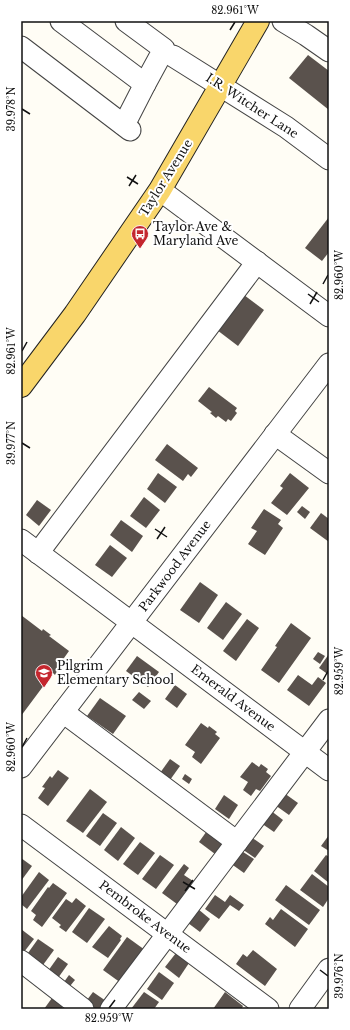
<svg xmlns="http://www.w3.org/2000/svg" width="350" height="1030" font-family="'Libre Baskerville',serif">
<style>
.building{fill:#5a524d}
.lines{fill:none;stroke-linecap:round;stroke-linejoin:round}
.minor-casing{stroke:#444;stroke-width:23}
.major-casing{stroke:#222;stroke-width:24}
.minor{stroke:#fff;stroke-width:21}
.major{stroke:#f9d66b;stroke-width:22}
.ticks{fill:none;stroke:#111;stroke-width:1.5}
.labels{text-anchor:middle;stroke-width:4;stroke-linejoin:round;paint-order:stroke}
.street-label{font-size:12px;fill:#111;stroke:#fff}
.poi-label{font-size:12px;fill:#111;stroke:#fff;text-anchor:start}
.neatline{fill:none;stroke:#111;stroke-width:1.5}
.ticks-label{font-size:10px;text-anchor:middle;fill:#111}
</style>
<rect width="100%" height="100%" fill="#fffdf5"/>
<g class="building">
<path d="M308,55l21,16v39l-40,-32z"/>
<path d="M329,217v35l-7,9 -17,-13z"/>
<path d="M244,295l20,15 -26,36 -21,-16z"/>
<path d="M209,387l28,21 -2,3 2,2 -6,8 -3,-2 -2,3 -8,-6 -2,2 -6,-5 2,-1 -14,-11z"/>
<path d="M167,444l31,24 -7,9 -3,-3 -5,7 -28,-21z"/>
<path d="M158,473l19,14 -12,16 -18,-14z"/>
<path d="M290,473l19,15 -22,27 -16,-12 12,-15 -3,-2z"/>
<path d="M144,497l16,13 -14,18 -16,-12z"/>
<path d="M37,500l14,10 -12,16 -13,-11z"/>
<path d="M302,506l8,6 -5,7 -8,-7z"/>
<path d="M264,509l17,11 -3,4 5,4 -18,27 -17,-11 9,-13 -6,-3z"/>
<path d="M321,513l8,6v23l-19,-14z"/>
<path d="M121,520l22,16 -11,16 -22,-17z"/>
<path d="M110,545l17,13 -15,19 -17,-12z"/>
<path d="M200,582l18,13 -19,28 -19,-13z"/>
<path d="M226,602l16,12 -19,26 -16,-12z"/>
<path d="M21,615l21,16 1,-2 8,6 -2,1 20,15 -10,14 2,2 -6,8 -2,-2 -32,43z"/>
<path d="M247,619l12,9 -23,33 -13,-10z"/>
<path d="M291,623l20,15 -32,45 -18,-13 16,-23 -2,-1z"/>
<path d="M318,652l7,4 -5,8 -7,-5z"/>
<path d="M329,654v21l-10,-7z"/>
<path d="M137,656l22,16 -11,15 -22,-16z"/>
<path d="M298,675l14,10 6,-8 8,6 -17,23 -22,-16z"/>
<path d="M175,685l12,9 -10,14 -12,-9z"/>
<path d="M139,692l12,9 -7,8 -12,-9z"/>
<path d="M100,698l26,18 -13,18 -26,-18z"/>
<path d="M201,723l7,5 1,-2 8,6 -2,2 5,4 -19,26 -9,-7 3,-5 -10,-7z"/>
<path d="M170,759l10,7 -10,14 -10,-7z"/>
<path d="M252,762l7,5 2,-3 7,5 -2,3 5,4 -11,15 -4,-2 -5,7 -8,-6 5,-8 -8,-5z"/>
<path d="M58,770l11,8 -21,28 -10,-8 7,-10 -3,-1 8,-11 2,2z"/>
<path d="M185,774l7,5 -3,5 -7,-5z"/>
<path d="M90,789l17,13 -24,31 -17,-12z"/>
<path d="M284,793l14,10 -9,12 -14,-10z"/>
<path d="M224,795l14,10 -9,14 -14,-10z"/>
<path d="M270,810l13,10 -9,12 -13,-9z"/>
<path d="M103,813l14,10 -17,23 -14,-10z"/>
<path d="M121,827l14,11 -17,23 -14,-11z"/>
<path d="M209,828l16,12 -10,14 -16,-12z"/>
<path d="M329,835v16l-8,-5z"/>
<path d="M251,837l13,9 -9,12 -13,-9z"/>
<path d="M140,842l15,11 -17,22 -15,-11z"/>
<path d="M240,850l14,9 -10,14 -14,-10z"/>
<path d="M160,855l14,10 -18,24 -14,-10z"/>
<path d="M326,855l3,2v26l-15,-12z"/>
<path d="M21,858l11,8 -11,15z"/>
<path d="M184,864l5,4 -5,7 9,6 -16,23 -15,-11z"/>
<path d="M39,872l10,8 -22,29 -6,-5v-7z"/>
<path d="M312,874l17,13v11l-6,9 -23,-17z"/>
<path d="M53,883l14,10 -25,34 -9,-7 3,-5 -5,-4 17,-24 1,1z"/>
<path d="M286,885l34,25 -11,15 -34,-25z"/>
<path d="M215,895l10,7 5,-7 14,10 -5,6 -9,-6 -11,14 -14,-10z"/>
<path d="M76,898l10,8 -20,26 -7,-5 2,-2 -9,-7 14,-19 6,4z"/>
<path d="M89,908l16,11 -18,24 -15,-11z"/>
<path d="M198,909l12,10 -10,13 -12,-9z"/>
<path d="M281,909l27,20 -13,18 -30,-23 5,-7 3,3z"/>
<path d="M109,926l13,10 -2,3 1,1 -13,18 -16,-11z"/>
<path d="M21,929l13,10 -10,13 -3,-2z"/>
<path d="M127,937l18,13 -24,33 -18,-13z"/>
<path d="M38,939l16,11 -11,15 -15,-12z"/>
<path d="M253,950l24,19 -12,17 -29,-22 7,-10 4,3z"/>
<path d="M176,953l13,10 -10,15 -14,-11z"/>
<path d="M58,957l10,7 -10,14 -10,-7z"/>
<path d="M159,972l15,11 -12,17 -15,-11z"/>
<path d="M69,975l6,5 -5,6 -6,-4z"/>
<path d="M93,992l13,9 -6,8h-9l-7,-5z"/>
<path d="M144,992l15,10 -5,7h-23z"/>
<path d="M225,992l18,14 -1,2 2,1h-31z"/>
<path d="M52,998l11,8 -2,3h-17z"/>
</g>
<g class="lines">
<defs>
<g id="minor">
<path d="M61,21l84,63 -21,41"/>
<path d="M126,21l38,28 -19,35"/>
<path d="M283,21l23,14 23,16"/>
<path d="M21,47l109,83"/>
<path d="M173,56l113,71 43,32"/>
<path d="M160,190l169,126"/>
<path d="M275,434l54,39"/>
<path d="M21,540l308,230"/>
<path d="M38,553l219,-291"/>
<path d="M63,712l174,130"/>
<path d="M21,767l308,-403"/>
<path d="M21,825l247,184"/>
<path d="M21,961l62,48"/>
<path d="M111,1009l218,-289"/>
<path d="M300,1009l29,-40"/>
</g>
<path id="major" d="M21,386l54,-72 85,-124 98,-169"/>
</defs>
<use href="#minor" class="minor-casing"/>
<use href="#major" class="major-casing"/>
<use href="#minor" class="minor"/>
<use href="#major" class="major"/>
</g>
<path class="ticks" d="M230,30l5,-8M22,109l8,5M127,177l11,7M129,186l7,-11M323,284l5,-9M308,294l11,8M310,304l7,-12M22,351l5,-9M22,443l8,5M155,529l12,8M157,539l8,-12M323,680l5,-9M22,747l5,-9M183,882l12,7M185,891l8,-11M320,970l8,6M109,1008l6,-8"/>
<defs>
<symbol id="bus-pin" viewBox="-11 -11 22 30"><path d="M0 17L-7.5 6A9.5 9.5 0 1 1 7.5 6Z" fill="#c4262e" stroke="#fff"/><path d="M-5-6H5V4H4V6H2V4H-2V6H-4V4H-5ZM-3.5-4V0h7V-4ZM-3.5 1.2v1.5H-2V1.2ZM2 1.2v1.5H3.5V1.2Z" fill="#fff"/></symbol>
<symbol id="school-pin" viewBox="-11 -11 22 30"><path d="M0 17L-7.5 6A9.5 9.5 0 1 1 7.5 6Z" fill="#c4262e" stroke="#fff"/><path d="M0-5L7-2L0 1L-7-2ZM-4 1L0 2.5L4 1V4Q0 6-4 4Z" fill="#fff"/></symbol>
</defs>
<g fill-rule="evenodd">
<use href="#bus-pin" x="130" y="224" width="20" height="27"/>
<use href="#school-pin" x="34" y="663" width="20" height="27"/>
</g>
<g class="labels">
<g class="street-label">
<text transform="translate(252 106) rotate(33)" y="4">I.R. Witcher Lane</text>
<text transform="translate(166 178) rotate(-58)" y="4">Taylor Avenue</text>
<text transform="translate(175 566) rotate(-53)" y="4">Parkwood Avenue</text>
<text transform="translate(233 698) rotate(37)" y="4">Emerald Avenue</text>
<text transform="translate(145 917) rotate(37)" y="4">Pembroke Avenue</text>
</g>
<g class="poi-label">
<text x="153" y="231">Taylor Ave &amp;<tspan x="153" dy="14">Maryland Ave</tspan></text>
<text x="57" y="670">Pilgrim<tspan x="57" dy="14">Elementary School</tspan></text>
</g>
</g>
<rect width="350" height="1030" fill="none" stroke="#ffffff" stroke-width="44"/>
<rect x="22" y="22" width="306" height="986" class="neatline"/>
<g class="ticks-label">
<text x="235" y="14">82.961°W</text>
<text transform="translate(11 109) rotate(-90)" y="4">39.978°N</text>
<text transform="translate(339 275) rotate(-90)" y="4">82.960°W</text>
<text transform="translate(11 351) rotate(-90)" y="4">82.961°W</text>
<text transform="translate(11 443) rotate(-90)" y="4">39.977°N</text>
<text transform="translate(339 671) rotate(-90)" y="4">82.959°W</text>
<text transform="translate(11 747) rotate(-90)" y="4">82.960°W</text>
<text transform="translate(339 976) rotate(-90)" y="4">39.976°N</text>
<text x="109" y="1022">82.959°W</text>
</g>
</svg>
